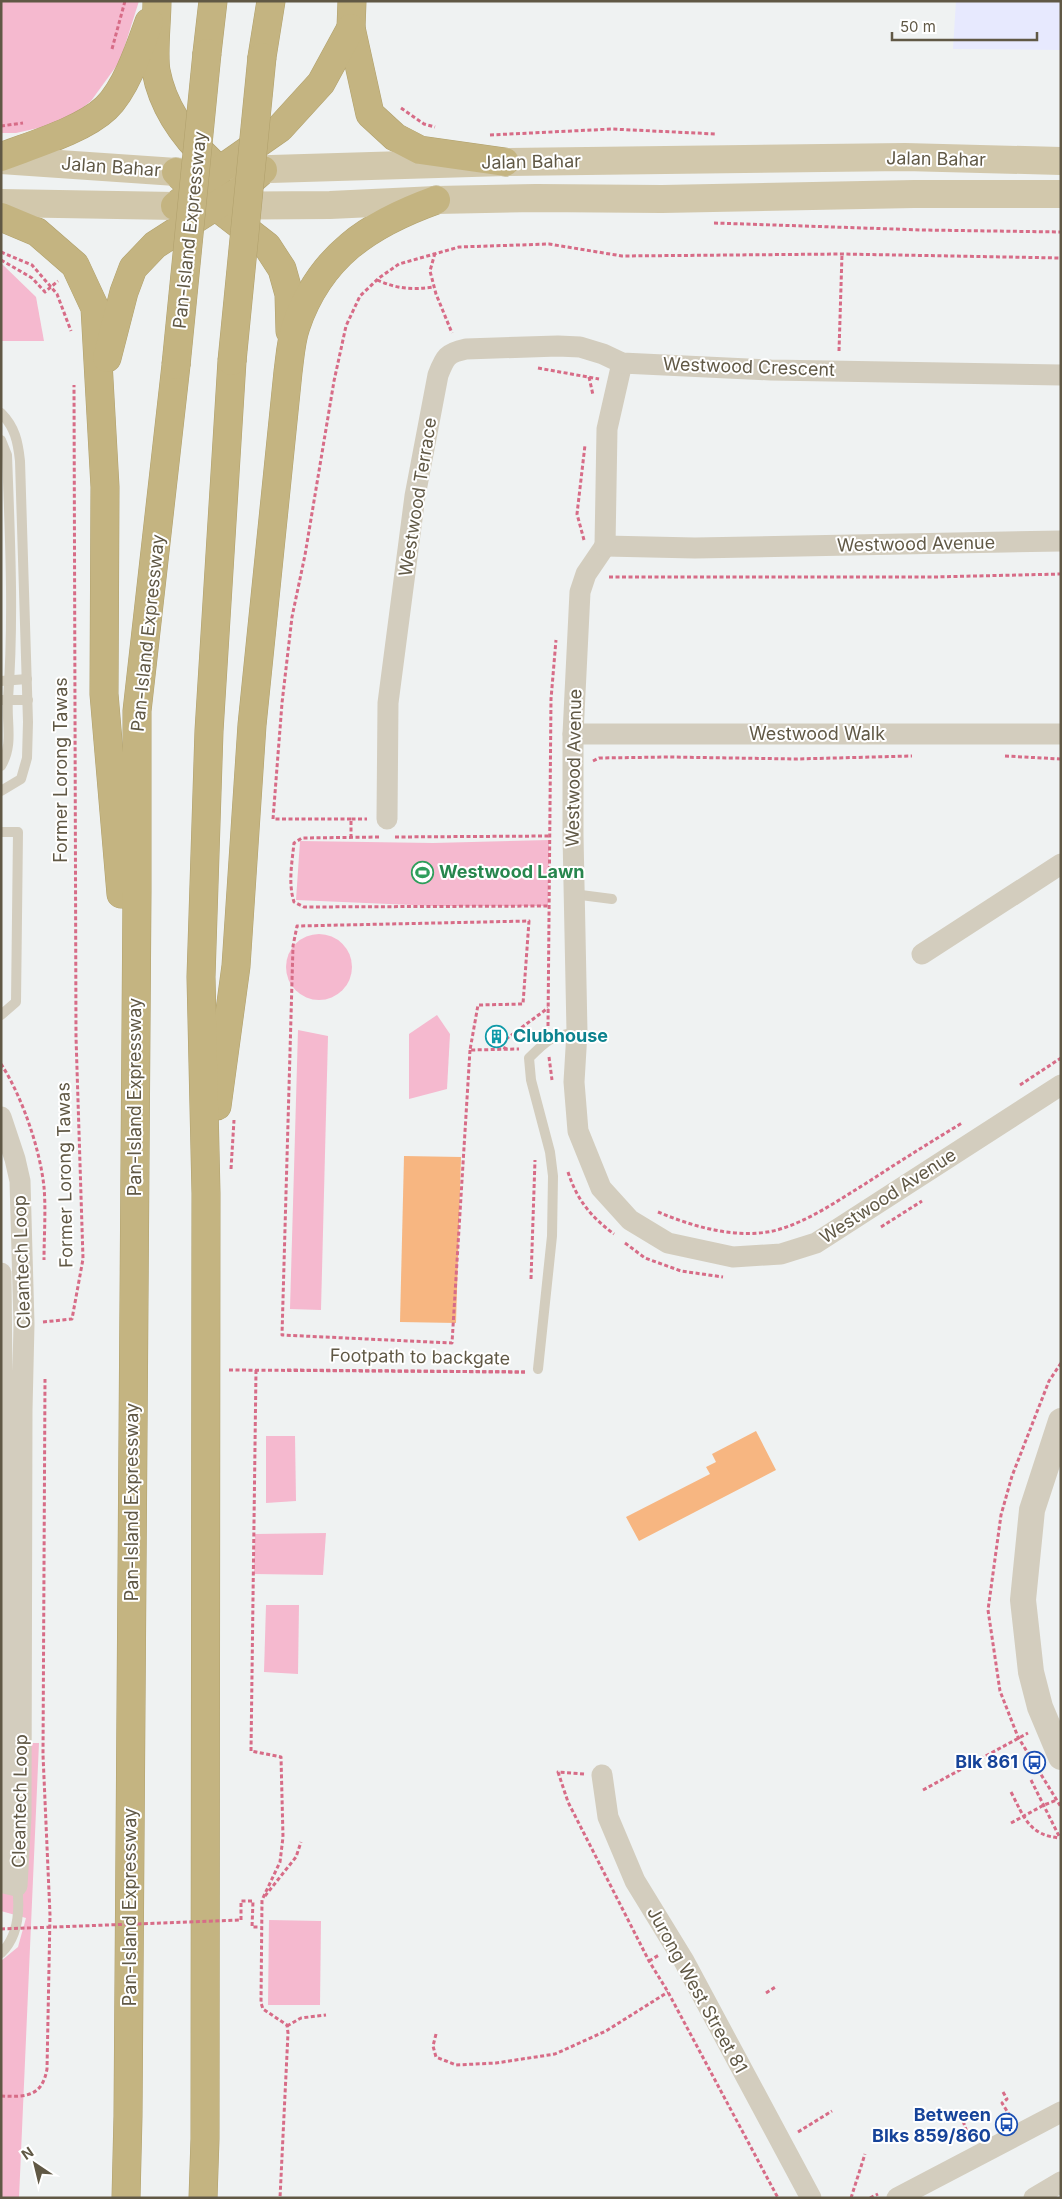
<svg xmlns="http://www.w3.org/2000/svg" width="1062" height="2199" font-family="Inter,sans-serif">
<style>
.commercial{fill:#e7e9fe}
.green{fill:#f5b9cf}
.water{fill:#f7b681}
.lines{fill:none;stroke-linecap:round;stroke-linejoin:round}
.motorway-casing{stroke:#b0a06c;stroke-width:29}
.path{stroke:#d76c87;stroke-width:3;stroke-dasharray:4 2.5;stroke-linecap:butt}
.service{stroke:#d3cdbe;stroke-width:10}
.minor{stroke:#d3cdbe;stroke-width:21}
.tertiary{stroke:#d3cdbe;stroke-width:26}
.primary{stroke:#d2c8ac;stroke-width:28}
.motorway{stroke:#c4b481;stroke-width:28}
.motorway-bridge-casing{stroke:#b0a06c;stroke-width:29;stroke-linecap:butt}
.path-bridge{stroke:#d76c87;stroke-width:3;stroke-dasharray:4 2.5;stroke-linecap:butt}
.motorway-bridge{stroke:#c4b481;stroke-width:28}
.labels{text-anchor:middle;stroke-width:4;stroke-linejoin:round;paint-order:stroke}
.street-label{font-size:18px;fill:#605845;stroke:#fff}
.leisure-label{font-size:18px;font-weight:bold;fill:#27864d;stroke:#fff;text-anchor:start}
.culture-label{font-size:18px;font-weight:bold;fill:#0d838f;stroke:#fff;text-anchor:start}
.transit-label{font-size:18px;font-weight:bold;fill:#164399;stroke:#fff;text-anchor:end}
</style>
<rect width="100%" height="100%" fill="#eff2f2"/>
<path class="commercial" d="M956,1h105v49l-108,-1z"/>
<g class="green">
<path d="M1,1h138l-19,60 -29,40 -26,21 -49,11h-15z"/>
<path d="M1,263l35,34 8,44h-43z"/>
<path d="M549,840l-1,66h-112l-140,-6 4,-59 133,2z"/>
<circle cx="319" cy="967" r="33"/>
<path d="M437,1015l13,19 -3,55 -38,10v-65z"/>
<path d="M298,1030l30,6 -7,274 -31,-1z"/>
<path d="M266,1436h29l1,65 -30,2z"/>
<path d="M326,1533l-3,42 -69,-1 1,-40z"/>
<path d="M266,1605h33l-1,69 -34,-2z"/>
<path d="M1,1743h38l-20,455h-18v-237l17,-14 8,-29 -25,-7z"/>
<path d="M269,1920l52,1 -1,84h-52z"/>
</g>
<g class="water">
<path d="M404,1156l57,1 -5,166 -56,-1z"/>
<path d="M756,1431l20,39 -137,71 -13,-24 84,-43 -4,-7 10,-5 -4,-8z"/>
</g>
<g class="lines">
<defs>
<g id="motorway">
<path d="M157,1c0,20 -4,52 -1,70 7,37 28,66 55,91"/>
<path d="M352,1l-1,27 19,86 25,23 25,13 85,12"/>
<path d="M207,53l6,-52"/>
<path d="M262,57l9,-56"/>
<path d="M1,157c31,-12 82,-27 105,-49 20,-19 34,-61 43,-86"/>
<path d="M176,172l20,19 71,55 15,23 7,25 1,37"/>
<path d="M175,206l45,-36 60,-42 41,-45 30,-55"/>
<path d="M1,217l36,15 38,33 20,43 10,179 -1,207 17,200"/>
<path d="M107,358l17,-66 9,-24 22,-23 84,-54 24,-21"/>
<path d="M217,1106l19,-140 16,-241 36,-353c2,-15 3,-32 8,-46 24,-70 73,-102 140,-126"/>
<path d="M126,2198l2,-82 9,-1225v-180l39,-346"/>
<path d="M203,2198l2,-59 1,-946 -5,-216 8,-246 23,-370"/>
</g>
</defs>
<use href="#motorway" class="motorway-casing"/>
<g class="path">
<path d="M112,49l13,-48"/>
<path d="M401,108l23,16 11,3"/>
<path d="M1,126l22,-3"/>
<path d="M490,135l122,-6 104,5"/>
<path d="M714,223l209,7 138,2"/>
<path d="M1,252l31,13 25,29 14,37"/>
<path d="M435,253l-5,18 6,23 16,39"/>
<path d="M1,260l31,18 13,14 13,-11"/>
<path d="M377,280c20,9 36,10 57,7"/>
<path d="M839,351l3,-97"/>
<path d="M538,368l61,11"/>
<path d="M589,377l4,18"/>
<path d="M584,540l-7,-26 8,-69"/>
<path d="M609,577h324l128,-3"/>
<path d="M1005,756l56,3"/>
<path d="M593,761l6,-3 70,-1 127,2 116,-3"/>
<path d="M351,819h-78l9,-116 10,-86 13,-62 29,-174 12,-55 14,-30 19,-18 20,-14 60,-17 90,-3 73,12 220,-2 219,4"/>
<path d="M379,837l-77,1 -8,5c-2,20 -6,40 0,59l10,5 245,-1"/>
<path d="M395,837l155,-1"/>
<path d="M351,838v-19h16"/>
<path d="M548,1026l3,-327 5,-59"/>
<path d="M507,1049l-9,-4 50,-37"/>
<path d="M470,1050l-18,293 -170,-8 11,-389 4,-20 232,-5 -6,83 -45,1 -8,45 49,-1"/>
<path d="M549,1057l3,23"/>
<path d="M1,1064c21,32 39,85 43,123 2,24 0,49 0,73"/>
<path d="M1020,1085l41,-27"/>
<path d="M231,1169l3,-49"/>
<path d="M568,1172c9,28 23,45 46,62"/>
<path d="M658,1212c36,15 80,28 119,18 32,-9 60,-29 88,-46 32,-21 64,-41 97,-61"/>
<path d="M881,1227l41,-26"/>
<path d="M625,1243l20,15 36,13 42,6"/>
<path d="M531,1279l4,-119"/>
<path d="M43,1322l29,-3 11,-60 -7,-222 -2,-652"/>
<path d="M1061,1363l-12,18 -37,95 -11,39 -13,95 12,81 18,46 43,70"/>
<path d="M229,1370l296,2"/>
<path d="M256,1370l-5,381 30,6 2,80 -3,25 -18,38 -1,103 2,6 24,16 1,8 -8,165"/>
<path d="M287,1370l238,2"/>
<path d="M584,1774l-26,-2 10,30 81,159 19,31 110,206"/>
<path d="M1031,1780l29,58"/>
<path d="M923,1790l105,-57"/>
<path d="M1011,1792c13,25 18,44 50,46"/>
<path d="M1011,1823l33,-18 13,-5"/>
<path d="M265,1896l31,-39 5,-15"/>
<path d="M241,1920v-19h12l-1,26h8"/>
<path d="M649,1961l10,-6"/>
<path d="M766,1993l11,-7"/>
<path d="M287,2026l14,-8 25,-3"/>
<path d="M436,2034l-3,12 3,11 20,8 40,-2 59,-9 51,-23 62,-39"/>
<path d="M1003,2092l4,7 -5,4 8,13"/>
<path d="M1,2096c25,1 41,1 46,-27l3,-154 -7,-160 2,-376"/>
<path d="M961,2115l8,23"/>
<path d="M798,2132l34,-21"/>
<path d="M851,2198l14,-44"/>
<path d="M870,2198l8,-4"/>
</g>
<g class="service">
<path d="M1,413c14,14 17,29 19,48l8,261 -1,36 -6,21 -20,12"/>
<path d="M1,440l6,15c3,82 7,163 1,244 -2,24 6,45 -7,67"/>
<path d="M1,681l26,-2"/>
<path d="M1,700h27"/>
<path d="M1,832h17l-2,170 -15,13"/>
<path d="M573,894l39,5"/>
<path d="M538,1369l14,-133 1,-60 -3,-24 -19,-72 -2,-22c19,-19 21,-21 48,-26"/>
<path d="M1,1953c18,-17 19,-44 16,-67"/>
</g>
<g class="minor">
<path d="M605,546l-19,28 -6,18 -7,142v101l4,197 -3,50 4,49 23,57 29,32 38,23 65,14 48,-3 35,-11 245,-158"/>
<path d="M605,546l90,2 366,-7"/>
<path d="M605,546l2,-117 15,-66"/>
<path d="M573,734h488"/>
<path d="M387,819l1,-116 27,-207 23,-121c7,-18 9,-22 28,-26l92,-3 22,1 23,7 19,9 149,7 290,5"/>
<path d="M922,954l139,-90"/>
<path d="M1,1117l14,42 5,22 4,143 -2,86 -1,406 -4,70 -13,-3 1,-182 -4,-428"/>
<path d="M602,1775l6,42 27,64 49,80 127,237"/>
<path d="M897,2198l164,-86"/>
<path d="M1034,2198l27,-16"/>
</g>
<path class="tertiary" d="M1061,1421l-29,89 -9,90 8,72 9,35 21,50"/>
<g class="primary">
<path d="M1,160l175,12 23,-1"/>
<path d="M240,170l265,-8 400,-5 156,4"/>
<path d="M1,203l174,3 155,-1 106,-5 100,-2 126,1 252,-5h147"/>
</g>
<use href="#motorway" class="motorway"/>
<defs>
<g id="motorway-bridge">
<path d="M232,361l30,-304"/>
<path d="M176,365l31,-312"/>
</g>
</defs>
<use href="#motorway-bridge" class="motorway-bridge-casing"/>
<path class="path-bridge" d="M1,1929l240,-9"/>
<use href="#motorway-bridge" class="motorway-bridge"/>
</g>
<defs>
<symbol id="stadium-ring" viewBox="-11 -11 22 22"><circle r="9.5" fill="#fff" stroke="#2e9e5b" stroke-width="1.5"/><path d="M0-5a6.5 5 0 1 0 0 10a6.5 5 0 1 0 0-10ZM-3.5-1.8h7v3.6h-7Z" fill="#2e9e5b"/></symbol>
<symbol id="building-ring" viewBox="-11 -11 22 22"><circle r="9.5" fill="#fff" stroke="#0f9aa8" stroke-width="1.5"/><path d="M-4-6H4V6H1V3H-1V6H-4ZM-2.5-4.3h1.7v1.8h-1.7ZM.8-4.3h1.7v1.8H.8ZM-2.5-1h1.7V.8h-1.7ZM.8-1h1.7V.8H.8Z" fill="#0f9aa8"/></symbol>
<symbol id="bus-ring" viewBox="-11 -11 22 22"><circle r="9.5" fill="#fff" stroke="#1a4fb4" stroke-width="1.5"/><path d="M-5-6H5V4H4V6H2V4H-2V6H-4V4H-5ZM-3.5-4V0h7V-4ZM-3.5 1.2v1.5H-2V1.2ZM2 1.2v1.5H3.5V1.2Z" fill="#1a4fb4"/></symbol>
</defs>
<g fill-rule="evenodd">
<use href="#stadium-ring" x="410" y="860" width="25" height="25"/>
<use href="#building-ring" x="484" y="1024" width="25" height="25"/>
<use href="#bus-ring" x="1022" y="1750" width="25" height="25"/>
<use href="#bus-ring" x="994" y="2112" width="25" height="25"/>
</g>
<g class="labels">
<g class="street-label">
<text transform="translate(936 159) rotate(1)" y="6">Jalan Bahar</text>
<text transform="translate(531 162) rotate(-1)" y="6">Jalan Bahar</text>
<text transform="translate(111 167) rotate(4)" y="6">Jalan Bahar</text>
<text transform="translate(190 230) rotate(-84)" y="6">Pan-Island Expressway</text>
<text transform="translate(749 367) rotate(2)" y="6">Westwood Crescent</text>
<text transform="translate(418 497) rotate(-81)" y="6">Westwood Terrace</text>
<text transform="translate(916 544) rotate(-1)" y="6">Westwood Avenue</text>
<text transform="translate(148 633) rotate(-84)" y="6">Pan-Island Expressway</text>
<text x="817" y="740">Westwood Walk</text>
<text transform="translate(574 768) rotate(-89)" y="6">Westwood Avenue</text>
<text transform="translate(61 770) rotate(-90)" y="6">Former Lorong Tawas</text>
<text transform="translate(135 1097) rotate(-90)" y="6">Pan-Island Expressway</text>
<text transform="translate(65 1175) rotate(-91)" y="6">Former Lorong Tawas</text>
<text transform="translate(888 1196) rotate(-33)" y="6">Westwood Avenue</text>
<text transform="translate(22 1262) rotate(-92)" y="6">Cleantech Loop</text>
<text transform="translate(420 1357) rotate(1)" y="6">Footpath to backgate</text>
<text transform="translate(132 1502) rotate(-90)" y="6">Pan-Island Expressway</text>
<text transform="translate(20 1801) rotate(-89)" y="6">Cleantech Loop</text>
<text transform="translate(130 1907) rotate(-90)" y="6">Pan-Island Expressway</text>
<text transform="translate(697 1990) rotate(61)" y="6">Jurong West Street 81</text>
</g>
<g class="leisure-label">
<text x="439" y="878">Westwood Lawn</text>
</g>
<g class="culture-label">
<text x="513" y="1042">Clubhouse</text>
</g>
<g class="transit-label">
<text x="1018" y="1768">Blk 861</text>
<text x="991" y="2121">Between<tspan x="991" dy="21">Blks 859/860</tspan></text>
</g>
</g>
<rect width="1062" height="2199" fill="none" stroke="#605845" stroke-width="5"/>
<g transform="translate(35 2164) rotate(325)" stroke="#ffffff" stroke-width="4" paint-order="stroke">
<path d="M0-4L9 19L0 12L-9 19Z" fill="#605845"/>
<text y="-8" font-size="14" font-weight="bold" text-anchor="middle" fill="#605845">N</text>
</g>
<path d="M892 32v8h145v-8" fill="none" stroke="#605845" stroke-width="2.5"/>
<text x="900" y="32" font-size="15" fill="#605845" stroke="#ffffff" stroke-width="4" paint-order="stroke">50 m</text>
</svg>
